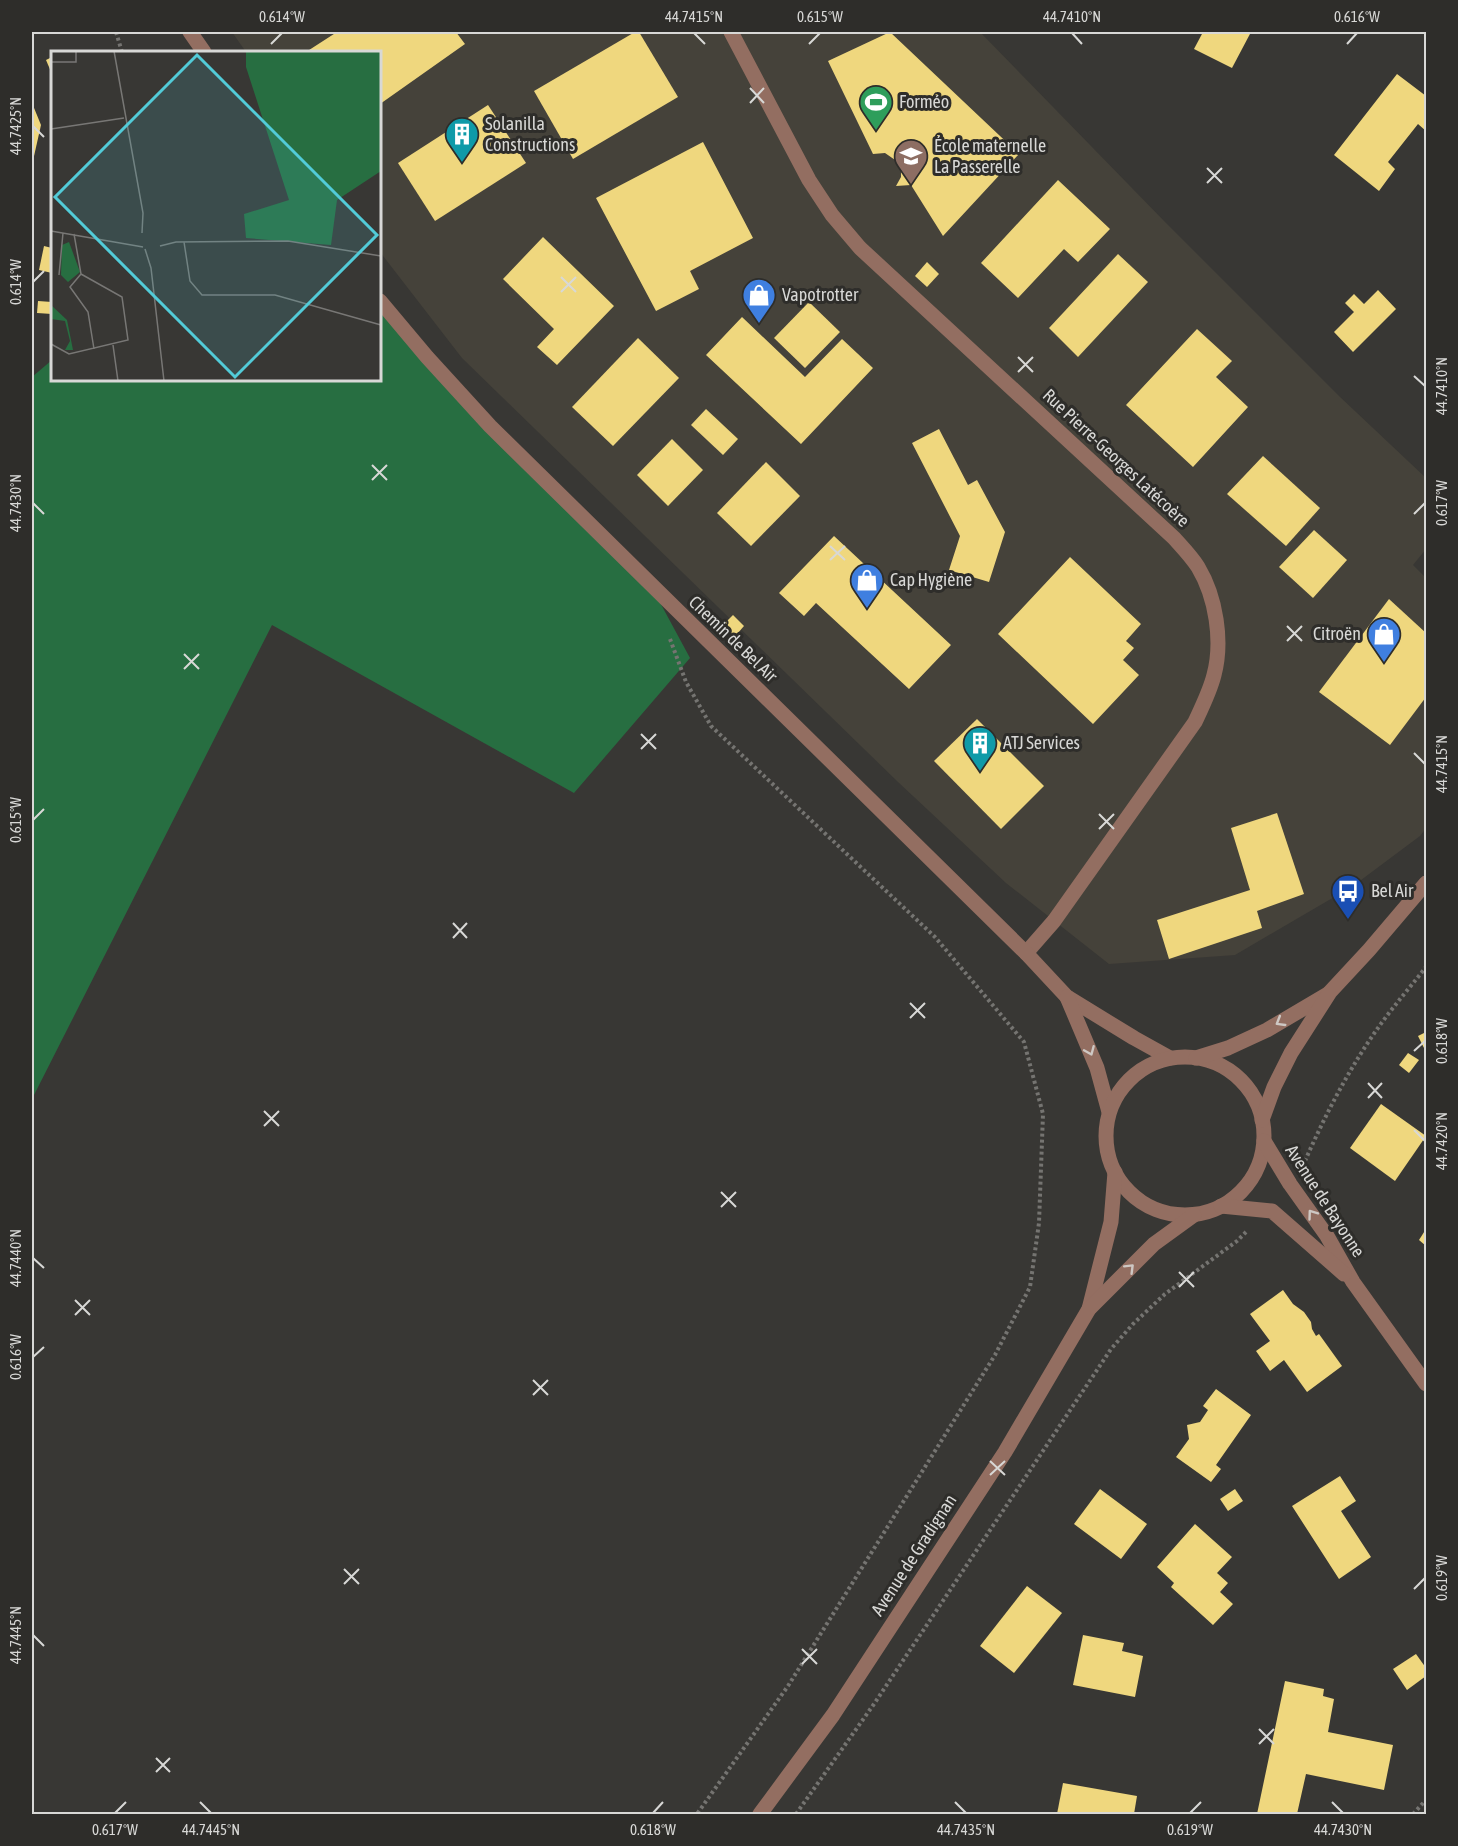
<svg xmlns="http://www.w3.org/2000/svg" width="1458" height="1846" font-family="'Asap Condensed',sans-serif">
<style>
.built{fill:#45423a}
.green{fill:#276e41}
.building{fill:#efd77e}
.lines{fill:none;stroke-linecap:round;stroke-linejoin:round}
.path{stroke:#757471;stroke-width:4;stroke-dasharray:3 3;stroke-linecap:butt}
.minor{stroke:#936e61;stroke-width:15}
.oneway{stroke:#cec8c4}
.ticks{fill:none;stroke:#d8d8d6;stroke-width:2}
.labels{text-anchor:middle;stroke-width:6;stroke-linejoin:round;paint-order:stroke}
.poi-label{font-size:18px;fill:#d8d8d6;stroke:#2e2d2a;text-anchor:start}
.street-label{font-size:18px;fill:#d8d8d6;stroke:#2e2d2a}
.inset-road{fill:none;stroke:#787775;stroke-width:1.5}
.view{fill:#52cbd8;fill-opacity:0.15;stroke:#52cbd8;stroke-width:3}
.inset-edge{fill:none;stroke:#d8d8d6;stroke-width:3}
.neatline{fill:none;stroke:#d8d8d6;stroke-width:2}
.ticks-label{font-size:15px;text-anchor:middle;fill:#d8d8d6}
</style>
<rect width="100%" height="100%" fill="#383734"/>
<path class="built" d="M232,32h748l186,191 173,173 87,82v71l-13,16 13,13v250l-6,8 -67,50 -118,69 -126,9 -103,-81 -108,-101 -436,-424 -82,-106v-200h-134z"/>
<path class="green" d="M380,301l270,283 40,74 -116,135 -302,-168 -240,474v-722l20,-17v20h328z"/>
<g class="building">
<path d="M337,32h119l9,12 -85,60v-52h-74z"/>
<path d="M635,32h4l39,65 -105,62 -39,-68z"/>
<path d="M890,32l129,122 -76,82 -32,-51 -15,1 5,-9v-10l-3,-5 -13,-9 -12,1 -45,-93z"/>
<path d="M1203,32h48l-19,36 -38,-19z"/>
<path d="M52,57v17l-6,-14z"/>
<path d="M1397,74l29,22v35l-8,-7 -30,38 7,7 -16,22 -45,-36z"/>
<path d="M32,103l9,22 -9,40z"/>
<path d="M488,105l38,58 -91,58 -37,-58z"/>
<path d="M703,142l50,96 -63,33 9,18 -43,22 -60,-113z"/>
<path d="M1058,180l52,49 -32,33 -14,-13 -46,49 -37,-35z"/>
<path d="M543,237l71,69 -57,59 -20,-18 17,-18 -51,-50z"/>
<path d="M44,246l8,2v25l-13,-3z"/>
<path d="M1118,254l30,28 -70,75 -29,-29z"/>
<path d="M927,262l12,12 -12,13 -12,-11z"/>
<path d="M1378,290l18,19 -43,43 -19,-20 20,-20 -9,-9 9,-9 10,10z"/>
<path d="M38,301l14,1v12l-15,-1z"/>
<path d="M809,302l31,30 -35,36 -31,-30z"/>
<path d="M742,317l63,60 37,-38 31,29 -72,76 -95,-89z"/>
<path d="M1197,329l35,32 -16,16 32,30 -55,60 -67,-62z"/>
<path d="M638,338l41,40 -66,68 -41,-39z"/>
<path d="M706,409l32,30 -15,16 -32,-30z"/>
<path d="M939,429l29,56 9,-5 28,52 -16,50 -40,-12 11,-34 -48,-93z"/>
<path d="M672,439l31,31 -35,36 -31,-31z"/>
<path d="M1263,456l57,52 -34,38 -59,-52z"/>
<path d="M766,462l34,34 -49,50 -34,-33z"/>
<path d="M1314,530l33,30 -34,38 -34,-31z"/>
<path d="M834,536l117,109 -42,44 -93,-86 -12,13 -25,-23z"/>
<path d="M1070,557l71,67 -15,17 8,7 -11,12 16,15 -46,49 -95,-90z"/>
<path d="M1389,599l37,34v64l-36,48 -71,-53z"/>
<path d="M733,615l11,11 -13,15 -12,-12z"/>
<path d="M977,719l67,67 -43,43 -67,-68z"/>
<path d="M1277,813l27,81 -47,17 5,17 -93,31 -12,-39 93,-30 -19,-62z"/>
<path d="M1426,1032v20l-8,-16z"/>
<path d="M1408,1053l11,7 -10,13 -10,-8z"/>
<path d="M1381,1104l45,32 -31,45 -45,-33z"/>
<path d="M1426,1229v17l-7,-6z"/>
<path d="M1283,1290l10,14 11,8 7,10 1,7 4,7 3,-2 23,32 -35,26 -23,-32 -14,11 -14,-20 14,-10 -20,-27z"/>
<path d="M1216,1389l35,26 -35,50 5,4 -10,13 -35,-25 13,-18 -2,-14 13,-3 8,-12 -5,-4z"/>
<path d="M1340,1476l16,25 -15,10 30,46 -32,22 -47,-73z"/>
<path d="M1100,1489l47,35 -26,35 -47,-35z"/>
<path d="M1235,1489l8,12 -15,10 -8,-12z"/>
<path d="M1195,1524l37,33 -15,16 11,10 -8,9 13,12 -20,21 -42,-38 3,-4 -17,-16z"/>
<path d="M1027,1586l35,27 -48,60 -34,-27z"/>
<path d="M1083,1635l41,8 -2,8 21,5 -8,41 -62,-12z"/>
<path d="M1416,1654l10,14v8l-19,14 -14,-21z"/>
<path d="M1285,1681l39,8 -1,7 11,3 -6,33 65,13 -9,45 -78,-16 -9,40h-40z"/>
<path d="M1063,1783l74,13 -3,18h-77z"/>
</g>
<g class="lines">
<g class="path">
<path d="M116,32l6,20"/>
<path d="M670,639l16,43 25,44 224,211 89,105 19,72 -4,109 -9,64 -35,68 -207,331 -91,128"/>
<path d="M1305,1161c21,-48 47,-98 78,-140 14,-19 29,-36 43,-54"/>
<path d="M796,1814l78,-110 237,-355 22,-25 32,-30 72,-53 9,-9"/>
<path d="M1413,1814l13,-14"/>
</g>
<g class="minor">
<path d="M190,32l14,20"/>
<path d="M731,32l78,148 23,35 28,33 314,290c8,9 17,18 24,29 18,30 25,74 16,108 -4,16 -12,32 -19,47l-141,199 -28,32"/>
<path d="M380,301l47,56 63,69 536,527 41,44 67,41 36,20"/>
<path d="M1067,997l30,71 12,44"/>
<circle cx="1185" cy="1136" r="79"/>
<path d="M1196,1058l32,-10 39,-18 61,-36"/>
<path d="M1262,1120l12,-33 17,-34 39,-61 39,-42 57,-67"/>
<path d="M1264,1141l26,43 37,52 26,46 73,102"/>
<path d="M1221,1206l51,5 72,63"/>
<path d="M1089,1309l22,-87 4,-50"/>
<path d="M760,1814l73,-99 172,-263 84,-143 65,-65 40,-29"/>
</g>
</g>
<defs><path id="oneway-chevron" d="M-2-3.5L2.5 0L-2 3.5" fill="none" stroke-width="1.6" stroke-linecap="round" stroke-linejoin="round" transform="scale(1.5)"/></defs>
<g class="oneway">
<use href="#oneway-chevron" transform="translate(1280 1022) rotate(149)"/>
<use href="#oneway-chevron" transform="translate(1090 1051) rotate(67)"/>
<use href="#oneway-chevron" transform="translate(1312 1214) rotate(-126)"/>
<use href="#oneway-chevron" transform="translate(1130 1268) rotate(-45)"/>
</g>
<path class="ticks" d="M694,33l11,11M1072,33l10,11M271,44l11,-11M809,44l11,-11M1347,44l10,-11M750,88l14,15M750,103l14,-15M33,126l11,11M1207,168l15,15M1207,183l15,-15M561,277l15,15M33,282l11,-11M561,292l15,-15M1018,357l15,15M1018,372l15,-15M1414,376l11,10M372,465l15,15M372,480l15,-15M33,503l11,11M1414,514l11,-11M830,546l15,14M830,560l15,-14M1287,626l15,15M1287,641l15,-15M184,654l15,15M184,669l15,-15M641,734l15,15M641,749l15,-15M1414,753l11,11M1099,814l15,15M33,820l11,-11M1099,829l15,-15M453,923l14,15M453,938l14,-15M910,1003l15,15M910,1018l15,-15M1414,1051l11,-10M1368,1083l14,15M1368,1098l14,-15M264,1111l15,15M264,1126l15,-15M1414,1130l11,11M721,1192l15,15M721,1207l15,-15M33,1258l11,10M1179,1272l15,15M1179,1287l15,-15M75,1300l15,15M75,1315l15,-15M33,1357l11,-10M533,1380l15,15M533,1395l15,-15M990,1461l15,14M990,1475l15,-14M344,1569l15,15M344,1584l15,-15M1414,1589l11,-11M33,1635l11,11M802,1649l15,15M802,1664l15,-15M1259,1729l15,15M1259,1744l15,-15M156,1758l14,14M156,1772l14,-14M200,1802l11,11M955,1802l11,11M1332,1802l11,11M115,1813l11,-11M653,1813l10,-11M1190,1813l11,-11"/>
<defs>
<symbol id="stadium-pin" viewBox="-11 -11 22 30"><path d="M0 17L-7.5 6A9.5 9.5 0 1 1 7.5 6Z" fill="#2e9e5b" stroke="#2e2d2a"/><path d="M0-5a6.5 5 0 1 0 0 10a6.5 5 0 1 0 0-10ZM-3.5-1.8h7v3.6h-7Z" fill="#fff"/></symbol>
<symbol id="building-pin" viewBox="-11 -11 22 30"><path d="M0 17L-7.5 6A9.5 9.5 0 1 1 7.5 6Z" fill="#0f9aa8" stroke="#2e2d2a"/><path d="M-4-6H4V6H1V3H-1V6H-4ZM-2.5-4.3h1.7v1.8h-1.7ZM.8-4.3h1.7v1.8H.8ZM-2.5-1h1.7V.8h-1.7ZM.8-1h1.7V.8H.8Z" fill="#fff"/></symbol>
<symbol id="school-pin" viewBox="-11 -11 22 30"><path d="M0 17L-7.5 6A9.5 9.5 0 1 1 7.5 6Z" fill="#8d6e63" stroke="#2e2d2a"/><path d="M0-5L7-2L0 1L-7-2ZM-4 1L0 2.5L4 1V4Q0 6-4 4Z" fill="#fff"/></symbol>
<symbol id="shop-pin" viewBox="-11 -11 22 30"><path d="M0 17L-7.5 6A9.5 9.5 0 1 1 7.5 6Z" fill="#3f7fe0" stroke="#2e2d2a"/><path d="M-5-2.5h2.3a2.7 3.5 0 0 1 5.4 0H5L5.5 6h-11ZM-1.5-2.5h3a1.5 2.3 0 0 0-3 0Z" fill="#fff"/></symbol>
<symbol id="bus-pin" viewBox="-11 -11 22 30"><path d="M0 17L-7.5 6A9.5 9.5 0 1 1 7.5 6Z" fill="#1a4fb4" stroke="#2e2d2a"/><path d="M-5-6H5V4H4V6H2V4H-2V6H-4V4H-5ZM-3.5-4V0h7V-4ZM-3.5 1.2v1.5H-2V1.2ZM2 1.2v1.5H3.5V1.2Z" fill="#fff"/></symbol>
</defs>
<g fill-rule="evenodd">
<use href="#stadium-pin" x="857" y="83" width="38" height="52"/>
<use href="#building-pin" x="443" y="115" width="38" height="52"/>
<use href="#school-pin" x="892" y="137" width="38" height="52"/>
<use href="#shop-pin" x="740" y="276" width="38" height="52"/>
<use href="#shop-pin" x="848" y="561" width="38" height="52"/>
<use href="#shop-pin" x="1365" y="615" width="38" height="52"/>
<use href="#building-pin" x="961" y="724" width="38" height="52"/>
<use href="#bus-pin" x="1329" y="872" width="38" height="52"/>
</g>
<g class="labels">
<g class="poi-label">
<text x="899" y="108">Forméo</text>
<text x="485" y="130">Solanilla<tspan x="485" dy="21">Constructions</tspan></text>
<text x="934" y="152">École maternelle<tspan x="934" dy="21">La Passerelle</tspan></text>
<text x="782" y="301">Vapotrotter</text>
<text x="890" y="586">Cap Hygiène</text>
<text x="1361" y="640" text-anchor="end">Citroën</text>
<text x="1003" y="749">ATJ Services</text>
<text x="1371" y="897">Bel Air</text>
</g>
<g class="street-label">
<text transform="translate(1116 458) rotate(43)" y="6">Rue Pierre-Georges Latécoère</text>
<text transform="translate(733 639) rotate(44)" y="6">Chemin de Bel Air</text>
<text transform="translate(1325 1201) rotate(57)" y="6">Avenue de Bayonne</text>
<text transform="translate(914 1555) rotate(-57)" y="6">Avenue de Gradignan</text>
</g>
</g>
<g transform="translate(51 51)">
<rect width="330" height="330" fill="#383734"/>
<path d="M195,0h135v120l-44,29 -6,45 -85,-7 -2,-24 45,-14 -43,-133zM18,191l11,30 -12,10 -7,-7 1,-30zM0,254l16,15 6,30h-8l5,-9 -5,-20 -14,-2z" fill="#276e41"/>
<path class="inset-road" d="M63,0l29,162 -1,20M0,11h25v-11M0,78l73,-11M0,180l92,16M23,183l7,40M133,191l6,39 12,14h73l106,30M109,195l16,-4 112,-1 93,15M94,198l6,19 13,113M30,223l-11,13 18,25 6,37M8,224l4,-42M0,293l18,10 59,-14 -6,-43 -41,-23M62,294l5,36"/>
<path class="view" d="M146,4l180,180 -142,142 -180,-180z"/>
<rect width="330" height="330" class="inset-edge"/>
</g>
<rect width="1458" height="1846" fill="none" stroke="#2e2d2a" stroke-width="66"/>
<rect x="33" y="33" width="1392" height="1780" class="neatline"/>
<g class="ticks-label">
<text x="282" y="22">0.614°W</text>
<text x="694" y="22">44.7415°N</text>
<text x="820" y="22">0.615°W</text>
<text x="1072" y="22">44.7410°N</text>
<text x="1357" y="22">0.616°W</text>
<text transform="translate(16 126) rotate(-90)" y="5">44.7425°N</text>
<text transform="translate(16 282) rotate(-90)" y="5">0.614°W</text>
<text transform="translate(1442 386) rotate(-90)" y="5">44.7410°N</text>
<text transform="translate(1442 503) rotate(-90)" y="5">0.617°W</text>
<text transform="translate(16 503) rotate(-90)" y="5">44.7430°N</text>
<text transform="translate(1442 764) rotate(-90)" y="5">44.7415°N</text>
<text transform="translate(16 820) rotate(-90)" y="5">0.615°W</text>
<text transform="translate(1442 1041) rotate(-90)" y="5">0.618°W</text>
<text transform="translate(1442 1141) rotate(-90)" y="5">44.7420°N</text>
<text transform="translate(16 1258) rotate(-90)" y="5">44.7440°N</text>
<text transform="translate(16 1357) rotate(-90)" y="5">0.616°W</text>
<text transform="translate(1442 1578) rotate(-90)" y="5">0.619°W</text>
<text transform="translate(16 1635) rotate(-90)" y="5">44.7445°N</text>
<text x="115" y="1835">0.617°W</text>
<text x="211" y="1835">44.7445°N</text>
<text x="653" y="1835">0.618°W</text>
<text x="966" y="1835">44.7435°N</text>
<text x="1190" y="1835">0.619°W</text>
<text x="1343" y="1835">44.7430°N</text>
</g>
</svg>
